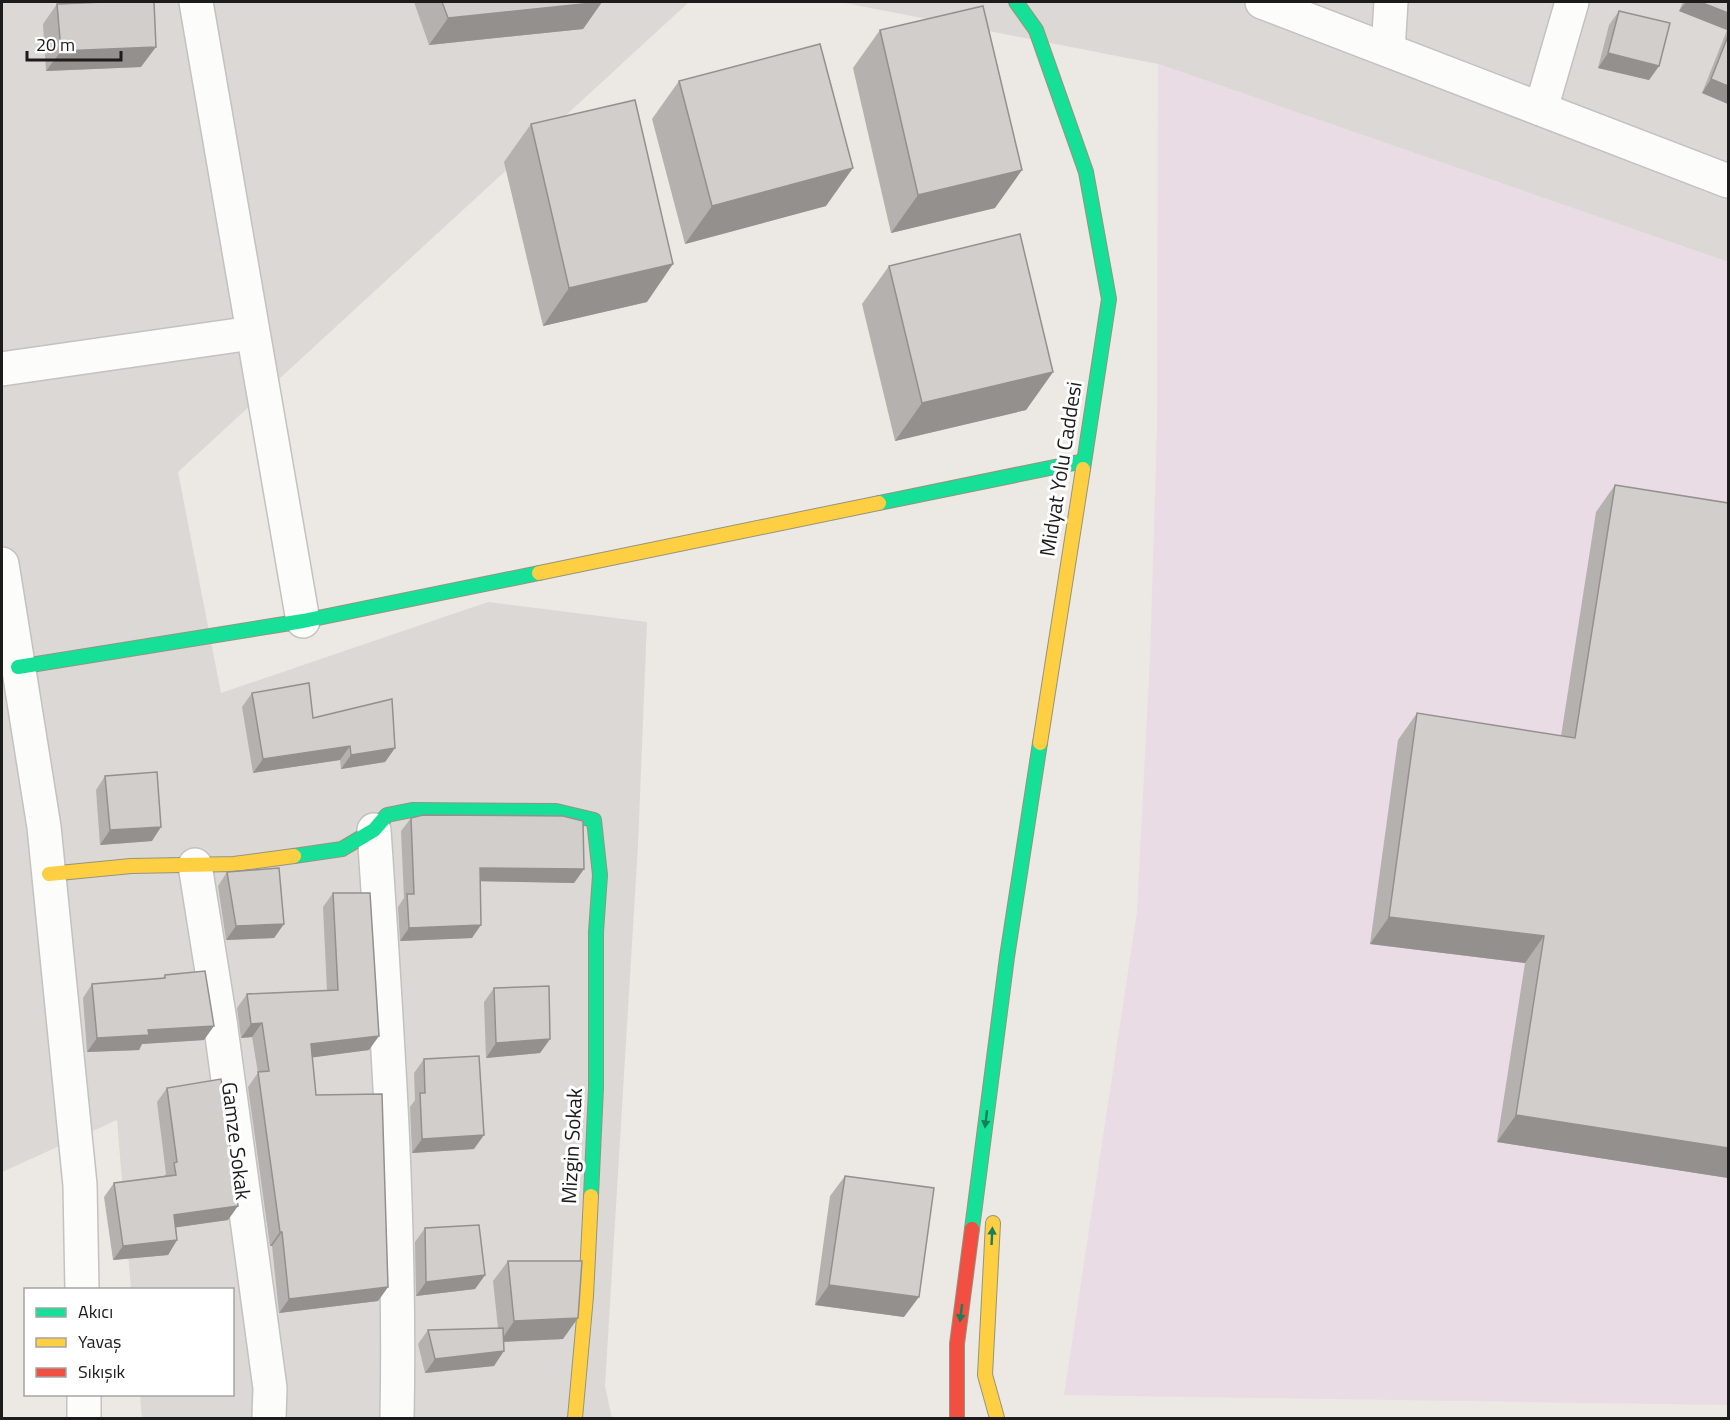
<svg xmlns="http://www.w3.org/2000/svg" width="1730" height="1420" font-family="'Titillium Web',sans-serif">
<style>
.residential{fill:#dbd8d6}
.industrial{fill:#eadce5}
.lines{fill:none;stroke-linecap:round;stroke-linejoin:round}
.street-casing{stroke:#c4c2c0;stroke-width:36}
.fast-casing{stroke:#96947c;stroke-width:16}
.slow-casing{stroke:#96947c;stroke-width:16}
.jam-casing{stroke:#96947c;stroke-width:16}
.street{stroke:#fcfcfb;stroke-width:33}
.fast{stroke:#16e098;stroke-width:14}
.slow{stroke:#ffcf43;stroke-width:14}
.jam{stroke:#f24e42;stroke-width:14}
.wall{fill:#b5b1af}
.shaded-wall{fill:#93908e}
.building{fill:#d2cecb;stroke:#93908e;stroke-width:1.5}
.oneway{fill:#197e5a}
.labels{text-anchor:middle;stroke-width:6;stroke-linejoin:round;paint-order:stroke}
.street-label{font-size:21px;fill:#1c1c1c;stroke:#fff}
</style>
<rect width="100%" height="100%" fill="#ece8e4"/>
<g class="residential">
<path d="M2,2h687l-511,470 43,221 267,-91 159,20 -9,223 -33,541 7,32h-470l-2,-23 92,-1v-104l-101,-1 -14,-169 -115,52z"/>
<path d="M840,2h888v260l-570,-198z"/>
</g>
<path class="industrial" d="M1158,64l570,198v1143l-664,-10 73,-483 13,-255 7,-227z"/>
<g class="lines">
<defs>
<g id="street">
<path d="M196,2l107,619"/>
<path d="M1262,2l466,179"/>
<path d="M1388,50l3,-48"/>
<path d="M1541,109l31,-107"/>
<path d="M2,369l250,-36"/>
<path d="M2,564l42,263 36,358 2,105"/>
<path d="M374,830c13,196 27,393 23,588"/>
<path d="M195,865l25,156 50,367 -1,30"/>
<path d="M84,1394v24"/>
</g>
<g id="fast">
<path d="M1016,2l20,28 50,142 23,127 -26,170"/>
<path d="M879,503l205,-42"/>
<path d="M18,667l285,-46 236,-48"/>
<path d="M294,856l48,-7 32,-19 13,-15 25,-5 144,1 38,9 6,55 -4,57v156l-5,108"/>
<path d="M972,1229l35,-272 33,-214"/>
</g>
<g id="slow">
<path d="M539,573l340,-70"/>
<path d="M1040,743l43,-274"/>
<path d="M49,874l82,-8 103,-2 60,-8"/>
<path d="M993,1223l-8,152 12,43"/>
<path d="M575,1418l11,-122 5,-100"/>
</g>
<path id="jam" d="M957,1418v-74l15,-115"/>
</defs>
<use href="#street" class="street-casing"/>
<use href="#fast" class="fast-casing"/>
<use href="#slow" class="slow-casing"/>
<use href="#jam" class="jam-casing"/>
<use href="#street" class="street"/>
<use href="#fast" class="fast"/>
<use href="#slow" class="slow"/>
<use href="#jam" class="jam"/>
</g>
<g class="wall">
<path d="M414,2h188l-19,27 -154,16z"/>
<path d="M1683,2h45v102l-26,-11 25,-63 -48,-19z"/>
<path d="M57,4l84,63 -95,4 -3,-47z"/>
<path d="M1619,11l40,55 -10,14 -51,-12 11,-43z"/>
<path d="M880,30l115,178 -104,25 -38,-165z"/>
<path d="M679,81l147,125 -141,38 -33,-125z"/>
<path d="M531,124l116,178 -104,24 -39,-164z"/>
<path d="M889,266l164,106 -27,38 -131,31 -33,-137z"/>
<path d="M1615,485l113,693 -231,-36 28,-179 -155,-19 28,-204 19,-27 144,23 35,-224z"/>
<path d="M252,693l61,25 82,30 -10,14 -44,7 -1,-9 -87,13 -11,-66z"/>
<path d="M105,776l47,65 -52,4 -4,-55z"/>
<path d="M411,818l173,51 -10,14 -94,-2 -8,57 -72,3 -2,-34 6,-9 -3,-67z"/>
<path d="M227,872l57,52 -10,14 -48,2 -8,-54z"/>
<path d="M333,893l36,157 -57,7 4,38 72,192 -10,14 -99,12 -7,-67h-2l-22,-159 10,-14 -6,-36 -11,1 -4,-30 10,-14 80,-3 -4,-84z"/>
<path d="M165,975l39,65 -62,4 -3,6 -52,2 -4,-54 9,-14 71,-6z"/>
<path d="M494,988l56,51 -10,14 -54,5 -2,-56z"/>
<path d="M424,1059l50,90 -62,4 -2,-46 5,-7 -1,-27z"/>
<path d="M167,1088l61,132 -52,7 1,13 -9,15 -55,5 -9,-63 10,-14 50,-7 2,-2 -9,-72z"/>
<path d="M845,1176l59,141 -89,-12 15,-109z"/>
<path d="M425,1228l60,47 -10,14 -59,7 -1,-54z"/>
<path d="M508,1261l55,78 -59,3 -10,24 -69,7 -7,-29 10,-14 70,-2 -5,-47z"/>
</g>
<g class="shaded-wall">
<path d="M602,2l-19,27 -154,16 19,-27z"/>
<path d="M1686,2h14l28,11v14l-1,3 -48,-19z"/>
<path d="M156,47l-15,20 -95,4 15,-20z"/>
<path d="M1608,53l51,13 -10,14 -51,-12z"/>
<path d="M1711,79l17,7v18l-26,-11z"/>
<path d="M853,168l-27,38 -141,38 27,-38z"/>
<path d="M1022,170l-27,38 -104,25 27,-38z"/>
<path d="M673,264l-26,38 -104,24 26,-38z"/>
<path d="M1053,372l-27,38 -131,31 27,-38z"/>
<path d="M350,746l-10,14 -87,13 10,-14z"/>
<path d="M395,748l-10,14 -44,7 10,-14z"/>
<path d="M161,827l-9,14 -52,4 10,-15z"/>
<path d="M480,868l104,1 -10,14 -104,-2z"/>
<path d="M1389,917l155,19 -19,27 -155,-19z"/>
<path d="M284,924l-10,14 -48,2 10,-14z"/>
<path d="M481,925l-9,13 -72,3 9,-13z"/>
<path d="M262,1023l-10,14 -11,1 10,-14z"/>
<path d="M214,1026l-10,14 -62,4 -3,6 -52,2 10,-14 51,-8z"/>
<path d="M379,1036l-10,14 -68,9 10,-15z"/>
<path d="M550,1039l-10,14 -54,5 10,-15z"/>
<path d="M1516,1115l212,33v30l-231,-36z"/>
<path d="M484,1135l-10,14 -62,4 10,-14z"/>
<path d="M238,1206l-10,14 -63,9 9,-14z"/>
<path d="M280,1232h2l-10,14h-2z"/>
<path d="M177,1240l-9,15 -55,5 10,-14z"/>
<path d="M485,1275l-10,14 -59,7 10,-14z"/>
<path d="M829,1285l90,12 -15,20 -89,-12z"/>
<path d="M388,1287l-10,14 -99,12 10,-14z"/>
<path d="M578,1318l-15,21 -63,3 14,-21z"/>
<path d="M504,1351l-10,15 -69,7 10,-14z"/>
</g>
<g class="building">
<path d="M105,2h49l2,45 -95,4 -4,-47z"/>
<path d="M442,2h160l-154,16z"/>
<path d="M1700,2h28v11z"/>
<path d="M983,6l39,164 -104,25 -38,-165z"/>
<path d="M1619,11l51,12 -11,43 -51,-13z"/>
<path d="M1728,36v50l-17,-7z"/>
<path d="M820,44l33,124 -141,38 -33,-125z"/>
<path d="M635,100l38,164 -104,24 -38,-164z"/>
<path d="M1020,234l33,138 -131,31 -33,-137z"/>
<path d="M1615,485l113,18v645l-212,-33 28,-179 -155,-19 28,-204 158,25z"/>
<path d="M309,683l4,35 79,-19 3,49 -44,7 -1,-9 -87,13 -11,-66z"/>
<path d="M157,772l4,55 -51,3 -5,-54z"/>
<path d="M423,815l140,1 20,5 1,48 -104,-1 1,57 -72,3 -2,-34h7l-3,-76z"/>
<path d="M279,868l5,56 -48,2 -9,-54z"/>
<path d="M333,893h37l9,143 -68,8 5,51 66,-1 6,193 -99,12 -7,-67h-2l-22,-160 11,-1 -7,-48 -11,1 -4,-30 91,-4z"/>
<path d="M205,971l9,55 -66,4 1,5 -52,3 -5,-54 73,-6v-3z"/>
<path d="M549,986l1,53 -54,4 -2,-55z"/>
<path d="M479,1056l5,79 -62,4 -2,-46h5l-1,-34z"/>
<path d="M221,1079l17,127 -64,9 3,25 -54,6 -9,-63 62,-8 -2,-12 3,-1 -10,-74z"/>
<path d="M845,1176l89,12 -15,109 -90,-12z"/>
<path d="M479,1225l6,50 -59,7 -1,-54z"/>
<path d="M508,1261h74l-4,57 -64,3z"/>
<path d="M503,1328l1,23 -69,8 -7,-29z"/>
</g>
<defs><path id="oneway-solid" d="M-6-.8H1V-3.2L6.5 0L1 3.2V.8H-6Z" transform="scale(1.5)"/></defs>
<g class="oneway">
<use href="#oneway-solid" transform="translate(986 1119) rotate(97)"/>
<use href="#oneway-solid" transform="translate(992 1236) rotate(-87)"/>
<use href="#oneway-solid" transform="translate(961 1313) rotate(97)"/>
</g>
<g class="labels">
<g class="street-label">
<text transform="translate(1061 469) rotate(-81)" y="7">Midyat Yolu Caddesi</text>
<text transform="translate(236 1141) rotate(83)" y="7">Gamze Sokak</text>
<text transform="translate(572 1146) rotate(-87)" y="7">Mizgin Sokak</text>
</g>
</g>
<rect width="1730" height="1420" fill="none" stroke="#1c1c1c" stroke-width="6"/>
<rect x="24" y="1288" width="210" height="108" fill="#ffffff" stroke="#a4a4a4" stroke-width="1.5"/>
<rect x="36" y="1308" width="30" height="9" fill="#16e098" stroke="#a4a4a4" stroke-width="1.5"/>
<text x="78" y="1318" font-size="18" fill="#1c1c1c">Akıcı</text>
<rect x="36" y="1338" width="30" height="9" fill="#ffcf43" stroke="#a4a4a4" stroke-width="1.5"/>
<text x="78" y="1348" font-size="18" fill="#1c1c1c">Yavaş</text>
<rect x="36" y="1368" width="30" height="9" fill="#f24e42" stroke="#a4a4a4" stroke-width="1.5"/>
<text x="78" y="1378" font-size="18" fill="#1c1c1c">Sıkışık</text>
<path d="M27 51v9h94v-9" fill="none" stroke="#1c1c1c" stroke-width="3"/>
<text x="36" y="51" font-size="18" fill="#1c1c1c" stroke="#ffffff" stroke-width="4.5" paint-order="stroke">20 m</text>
</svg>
